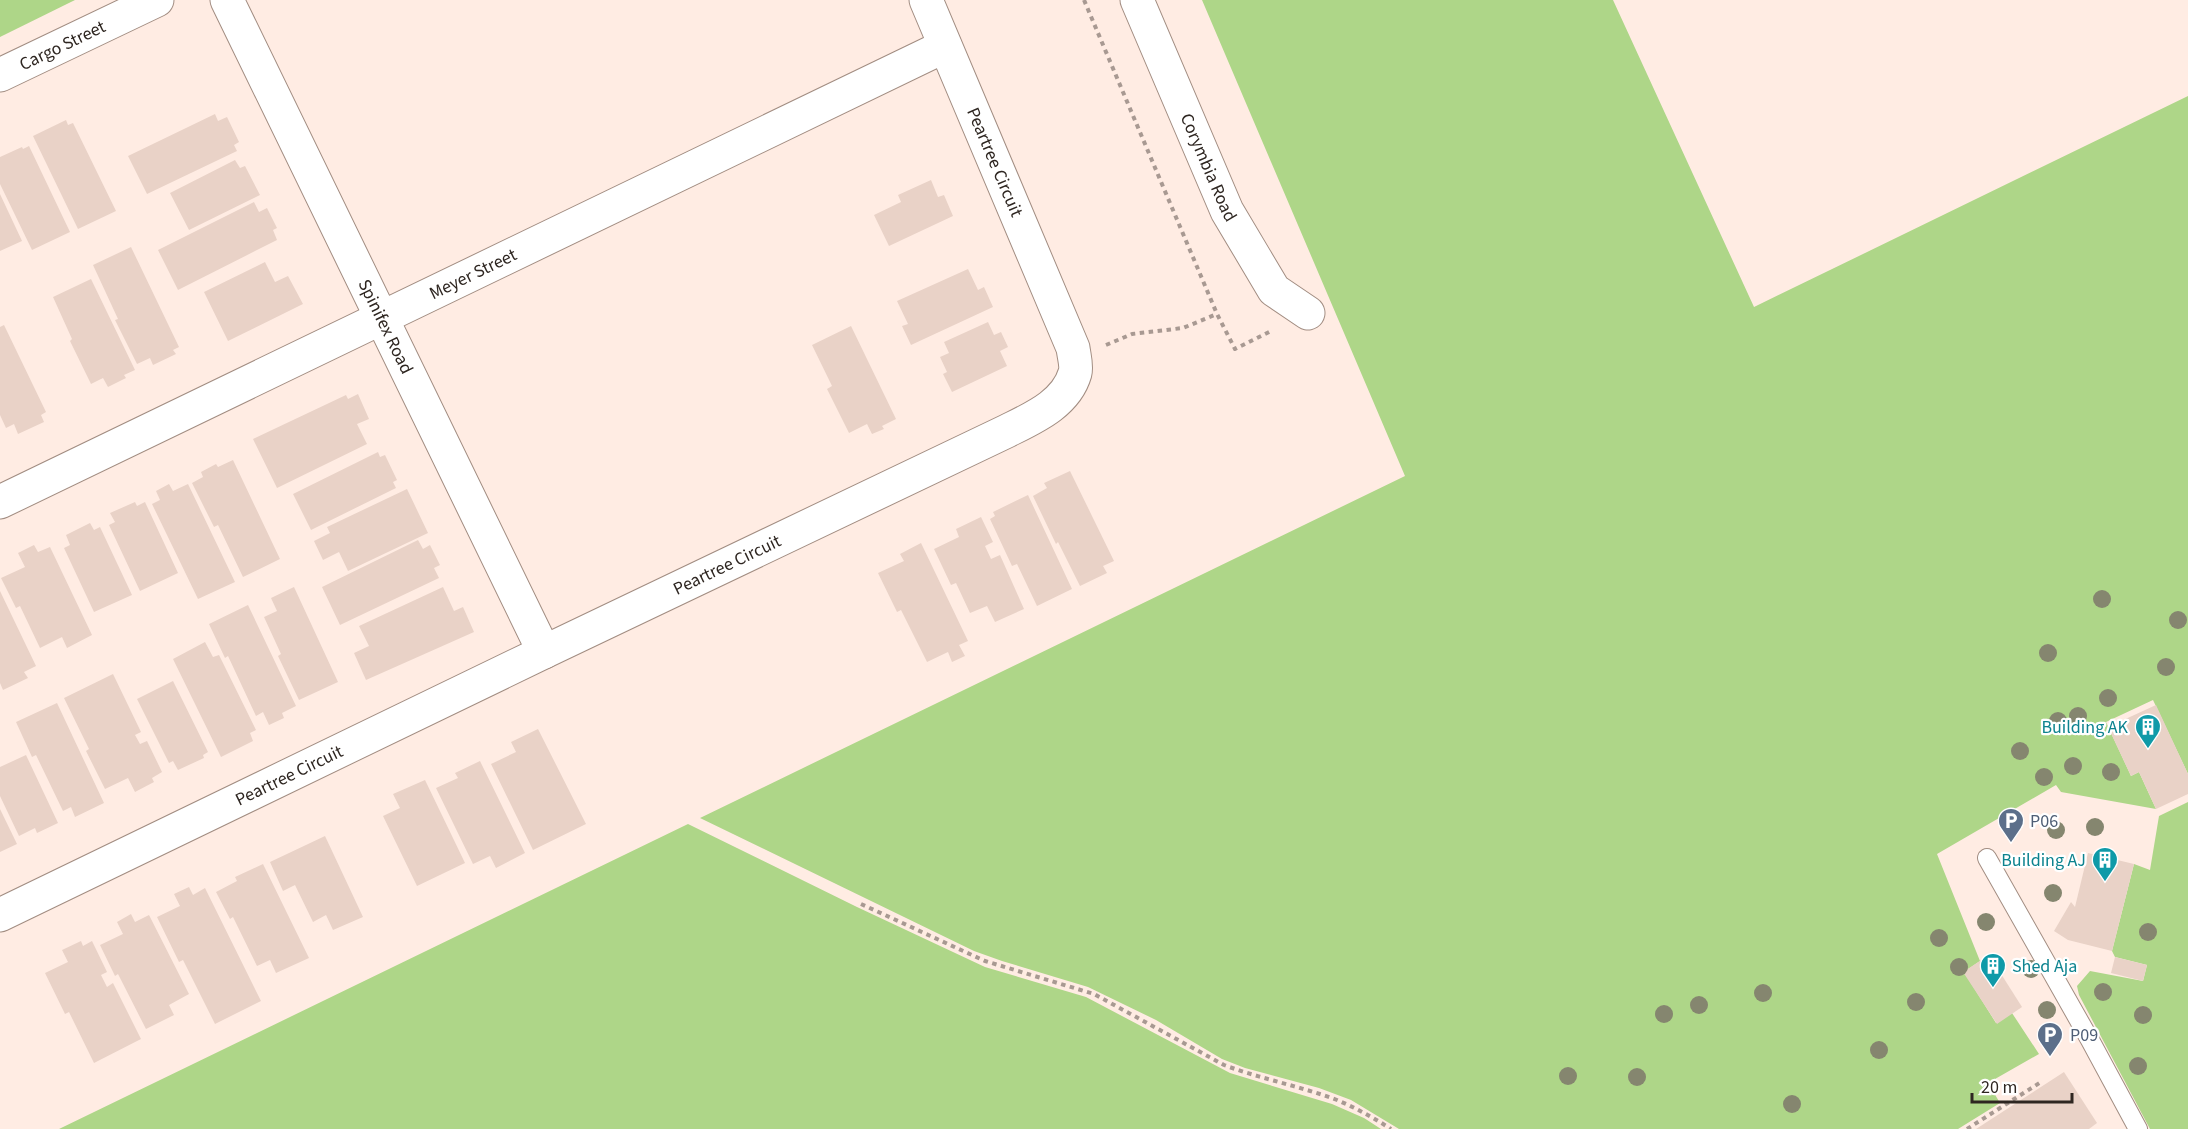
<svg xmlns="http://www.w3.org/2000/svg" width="2188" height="1129" font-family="'Source Sans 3',sans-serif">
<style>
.green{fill:#aed688}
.building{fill:#e9d2c7}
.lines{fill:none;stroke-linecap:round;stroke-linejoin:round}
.service-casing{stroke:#a28d82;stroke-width:20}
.minor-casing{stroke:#a28d82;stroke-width:35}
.path{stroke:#a89992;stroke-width:4;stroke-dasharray:4.5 4.5;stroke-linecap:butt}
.service{stroke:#fff;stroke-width:18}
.minor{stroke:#fff;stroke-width:33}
.tree{fill:#85866f}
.labels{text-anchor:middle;stroke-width:4.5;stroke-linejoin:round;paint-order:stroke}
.street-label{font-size:18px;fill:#2e2621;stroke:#fff}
.culture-label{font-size:18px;fill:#0d838f;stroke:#fff;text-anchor:end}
.service-label{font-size:18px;fill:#4e5e75;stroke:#fff;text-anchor:start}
</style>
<rect width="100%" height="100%" fill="#ffece3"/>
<g class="green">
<path d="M0,0h75l-75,37z"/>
<path d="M1202,0h411l141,307 434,-211v678l-35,-74 -47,22 25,54 8,-4 17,37 -95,-17 -5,-7 -119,69 43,107 -16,11 32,51 16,-10 27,41 -51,29 12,20 -42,26h-559l-48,-29 -32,-12 -74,-20 -23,-9 -66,-39 -68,-33 -86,-26 -28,-10 -274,-133 705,-342z"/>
<path d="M2188,802v327h-38l-71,-134 -2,-9 13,-15 53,10 4,-16 -32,-8 -3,-6 22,-87 16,6 9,-54z"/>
<path d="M688,824l169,83 128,60 101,30 144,76 102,31 32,14 17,11h-1322z"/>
</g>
<g class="building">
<path d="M215,114l3,7 9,-4 12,25 -5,3 3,6 -90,43 -19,-38z"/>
<path d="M66,120l2,5 5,-2 43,88 -38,18 -45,-93z"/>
<path d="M29,146l41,86 -38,18 -32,-66v-27l22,-10 1,2z"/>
<path d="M235,160l5,8 5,-2 15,29 -71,35 -19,-37z"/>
<path d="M931,180l7,17 6,-2 9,21 -64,30 -15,-31 27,-13 -3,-7z"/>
<path d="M0,194l22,47 -22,10z"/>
<path d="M254,202l5,10 8,-4 10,20 -4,2 4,10 -99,50 -20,-40z"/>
<path d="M131,247l48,100 -6,3 3,4 -23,11 -3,-7 -13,6 -22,-44 3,-1 -25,-54z"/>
<path d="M265,262l10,20 13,-6 15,28 -75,37 -24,-49z"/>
<path d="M968,269l10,21 6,-3 9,20 -82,38 -9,-19 6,-2 -11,-23z"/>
<path d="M91,279l44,91 -11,5 2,3 -18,9 -5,-9 -12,6 -21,-43 2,-2 -19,-42z"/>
<path d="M988,322l6,13 7,-3 7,15 -8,4 7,15 -55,26 -9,-18 4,-2 -7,-15 9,-4 -5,-11z"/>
<path d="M4,325l42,87 -5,3 3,7 -26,12 -4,-10 -8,4 -6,-13v-88z"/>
<path d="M851,326l45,93 -14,7 2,3 -12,5 -5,-10 -18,9 -22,-44 5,-3 -20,-41z"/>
<path d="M358,394l11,25 -12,5 10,20 -90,44 -24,-49 93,-44 2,4z"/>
<path d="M378,452l2,5 5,-2 12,25 -4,2 3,6 -85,42 -18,-36z"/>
<path d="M233,460l47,99 -37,18 -25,-52 -4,2 -22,-44 11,-6 -2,-5 15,-8 2,3z"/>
<path d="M1070,471l44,90 -11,5 4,7 -27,13 -22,-44 -2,2 -23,-48 14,-8 -3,-5z"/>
<path d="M169,484l4,7 15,-7 47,98 -37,17 -46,-95 8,-4 -4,-9z"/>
<path d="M407,489l21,44 -80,38 -9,-19 -16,8 -9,-19 16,-8 -3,-6z"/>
<path d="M1028,495l44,94 -35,17 -20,-42 -5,2 -22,-47 5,-3 -2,-4z"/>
<path d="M135,502l2,4 8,-4 33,71 -38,18 -31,-66 6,-3 -5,-9z"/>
<path d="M981,517l12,25 -8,4 6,13 9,-4 24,54 -29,13 -8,-16 -17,7 -14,-30 -5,2 -17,-36 25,-12 -3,-8z"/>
<path d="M90,523l4,7 6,-3 32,68 -38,17 -30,-64 6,-3 -4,-10z"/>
<path d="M418,540l5,9 7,-4 10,20 -6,3 5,10 -99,47 -18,-38z"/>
<path d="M921,543l47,98 -9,4 6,11 -13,6 -4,-10 -21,10 -26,-52 -4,2 -19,-39 26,-12 -4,-7z"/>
<path d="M34,545l4,7 12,-5 42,88 -25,13 -5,-11 -22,11 -20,-42 -4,2 -15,-30 24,-11 -7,-14z"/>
<path d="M294,587l44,95 -39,18 -21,-44 3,-2 -17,-37 13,-6 -6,-13z"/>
<path d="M443,587l11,24 9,-4 11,25 -108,48 -12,-27 15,-7 -10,-20z"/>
<path d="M0,591l36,75 -12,6 4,6 -25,12 -3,-7z"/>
<path d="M248,605l48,101 -14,7 2,5 -15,7 -6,-13 -7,4 -28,-60 -3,2 -16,-34z"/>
<path d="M205,642l8,15 6,-2 37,75 -6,3 3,8 -32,16 -48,-98z"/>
<path d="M113,674l28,58 -6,3 5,9 7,-3 15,31 -10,6 2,4 -19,10 -7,-14 -23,11 -19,-38 3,-2 -25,-51z"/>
<path d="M173,681l35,71 -5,3 1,3 -26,12 -5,-9 -4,2 -32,-64z"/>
<path d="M57,703l47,100 -29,14 -4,-10 -8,4 -27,-56 -4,2 -16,-35z"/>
<path d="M2156,705l32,69v20l-32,15 -17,-37 -8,4 -23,-49z"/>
<path d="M538,729l48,95 -53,26 -42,-86 25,-12 -5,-10z"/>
<path d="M26,755l32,68 -21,10 -2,-5 -16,8 -19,-40v-29z"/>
<path d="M480,761l45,92 -29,15 -6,-12 -17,8 -37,-76 22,-10 -3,-5z"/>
<path d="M425,780l40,83 -48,23 -34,-70 17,-8 -7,-14z"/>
<path d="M0,809l17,35 -17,8z"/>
<path d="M325,836l38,81 -30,13 -7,-15 -13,7 -18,-37 -12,6 -13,-29z"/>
<path d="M2088,853l46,11 -22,87 -44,-11 -14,-9 17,-29 4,5z"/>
<path d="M263,864l46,94 -33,15 -6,-13 -13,6 -24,-49 -3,2 -14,-27 21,-11 -2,-4z"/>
<path d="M189,887l4,8 12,-7 56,113 -46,23 -32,-64 -4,2 -22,-45 23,-11 -6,-12z"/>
<path d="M131,914l4,8 14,-7 40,79 -20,11 5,10 -28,14 -28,-55 -3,2 -15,-31 23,-11 -6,-12z"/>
<path d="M81,941l2,5 9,-5 15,31 -6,3 6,12 6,-4 28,56 -47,24 -25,-51 -4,2 -20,-41 23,-11 -6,-12z"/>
<path d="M1989,955l33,52 -25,17 -34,-52z"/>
<path d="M2115,957l32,8 -4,16 -32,-8z"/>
<path d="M2064,1072l33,51 -8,6h-113z"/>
</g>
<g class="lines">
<defs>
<path id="service" d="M1987,858l103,182 48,89"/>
<g id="minor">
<path id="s1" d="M227,0l317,652"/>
<path id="s2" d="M1137,0l90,211 47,79 34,23"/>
<path id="s3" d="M0,75l157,-75"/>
<path id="s4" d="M0,502l945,-456"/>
<path id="s5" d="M0,915l544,-263 463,-221c26,-13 59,-27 68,-58 2,-7 -1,-17 -2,-25l-147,-348"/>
</g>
</defs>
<use href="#service" class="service-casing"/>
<use href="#minor" class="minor-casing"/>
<g class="path">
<path d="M1084,0l133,314 18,35 38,-19"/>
<path d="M1106,345l26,-11 51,-6 34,-14"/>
<path d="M861,904l124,57 109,33 130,71c37,14 76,21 113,35 19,8 37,18 54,29"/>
<path d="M1967,1129l74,-47"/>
</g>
<use href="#service" class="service"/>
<use href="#minor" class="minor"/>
</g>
<g class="tree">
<circle cx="2102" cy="599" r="9"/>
<circle cx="2178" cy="620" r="9"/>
<circle cx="2048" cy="653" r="9"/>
<circle cx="2166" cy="667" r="9"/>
<circle cx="2108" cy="698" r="9"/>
<circle cx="2078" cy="716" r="9"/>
<circle cx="2058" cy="721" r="9"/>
<circle cx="2020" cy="751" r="9"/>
<circle cx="2073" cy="766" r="9"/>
<circle cx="2111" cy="772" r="9"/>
<circle cx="2044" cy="777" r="9"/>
<circle cx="2095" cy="827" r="9"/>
<circle cx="2056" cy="830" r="9"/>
<circle cx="2053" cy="893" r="9"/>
<circle cx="1986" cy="922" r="9"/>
<circle cx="2148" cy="932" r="9"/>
<circle cx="1939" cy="938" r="9"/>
<circle cx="1959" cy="967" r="9"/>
<circle cx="2031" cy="969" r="9"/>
<circle cx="2103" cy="992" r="9"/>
<circle cx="1763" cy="993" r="9"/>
<circle cx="1916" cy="1002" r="9"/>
<circle cx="1699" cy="1005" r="9"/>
<circle cx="2047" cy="1010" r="9"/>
<circle cx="1664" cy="1014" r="9"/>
<circle cx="2143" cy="1015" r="9"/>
<circle cx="1879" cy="1050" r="9"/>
<circle cx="2138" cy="1066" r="9"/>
<circle cx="1568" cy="1076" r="9"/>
<circle cx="1637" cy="1077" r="9"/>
<circle cx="1792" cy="1104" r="9"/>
</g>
<defs>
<symbol id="building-pin" viewBox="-11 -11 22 30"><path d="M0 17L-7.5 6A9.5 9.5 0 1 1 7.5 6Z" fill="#0f9aa8" stroke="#fff"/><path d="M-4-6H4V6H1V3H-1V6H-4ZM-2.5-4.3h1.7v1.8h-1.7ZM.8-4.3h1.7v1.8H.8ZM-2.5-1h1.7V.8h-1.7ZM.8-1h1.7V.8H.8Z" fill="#fff"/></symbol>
<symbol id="parking-pin" viewBox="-11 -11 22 30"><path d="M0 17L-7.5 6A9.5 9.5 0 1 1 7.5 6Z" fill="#5c6f8a" stroke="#fff"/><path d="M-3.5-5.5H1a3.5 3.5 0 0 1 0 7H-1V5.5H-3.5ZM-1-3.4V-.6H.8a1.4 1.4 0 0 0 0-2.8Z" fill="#fff"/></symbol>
</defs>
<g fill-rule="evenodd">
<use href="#building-pin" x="2133" y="712" width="30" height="40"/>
<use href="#parking-pin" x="1996" y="806" width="30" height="40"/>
<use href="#building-pin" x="2090" y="845" width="30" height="40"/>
<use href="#building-pin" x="1978" y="951" width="30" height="40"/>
<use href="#parking-pin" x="2035" y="1020" width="30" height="40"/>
</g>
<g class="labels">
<g class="street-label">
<text dy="6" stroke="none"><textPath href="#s3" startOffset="69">Cargo Street</textPath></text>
<text transform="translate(995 162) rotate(67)" y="6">Peartree Circuit</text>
<text dy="6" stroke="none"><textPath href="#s2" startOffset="182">Corymbia Road</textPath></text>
<text dy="6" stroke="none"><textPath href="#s4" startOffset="525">Meyer Street</textPath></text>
<text dy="6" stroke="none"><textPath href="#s1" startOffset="363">Spinifex Road</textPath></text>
<text dy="6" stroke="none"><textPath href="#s5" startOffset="807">Peartree Circuit</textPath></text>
<text dy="6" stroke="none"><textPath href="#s5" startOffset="321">Peartree Circuit</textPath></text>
</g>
<g class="culture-label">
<text x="2128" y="733">Building AK</text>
<text x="2086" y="866">Building AJ</text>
<text x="2012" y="972" text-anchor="start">Shed Aja</text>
</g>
<g class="service-label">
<text x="2030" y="827">P06</text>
<text x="2070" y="1041">P09</text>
</g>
</g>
<path d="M1972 1093v9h100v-9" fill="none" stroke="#2e2621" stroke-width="3"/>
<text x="1981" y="1093" font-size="18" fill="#2e2621" stroke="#ffffff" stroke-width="4.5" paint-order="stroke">20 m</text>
</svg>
